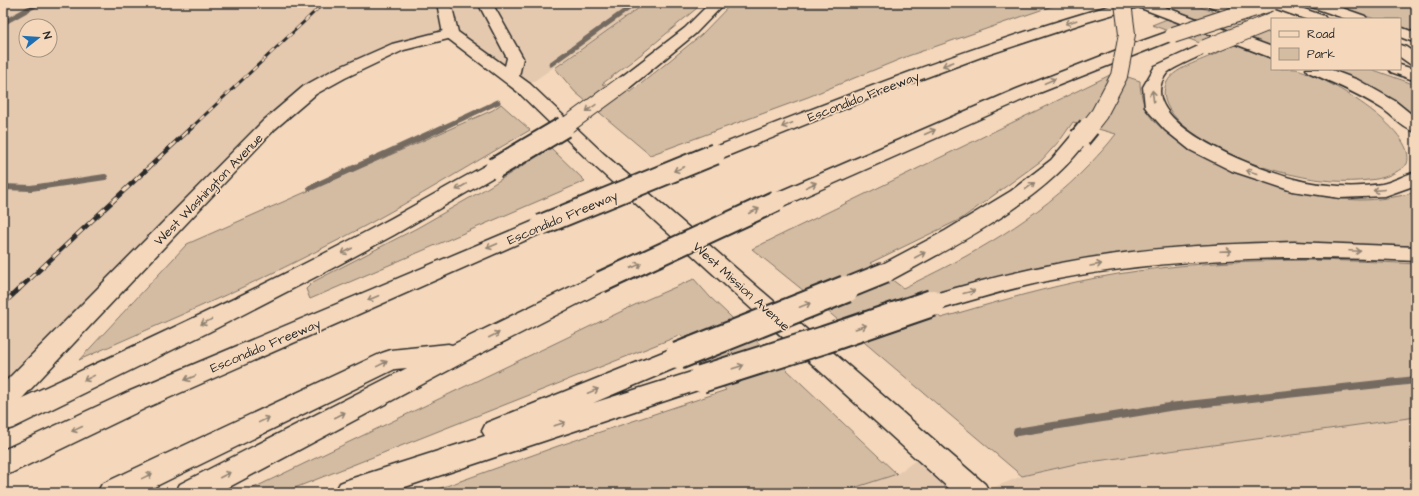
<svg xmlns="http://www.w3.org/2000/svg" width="1419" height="496" font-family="'Architects Daughter',sans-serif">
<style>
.built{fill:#e4c9af;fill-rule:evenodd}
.green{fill:#d4bca3;stroke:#807467;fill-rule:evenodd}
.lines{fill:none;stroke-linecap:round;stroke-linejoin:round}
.stream-far2{stroke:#756b60;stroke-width:5}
.stream-far1{stroke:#756b60;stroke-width:6}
.stream{stroke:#756b60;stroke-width:8}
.tertiary-casing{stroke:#2b2b2b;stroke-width:3}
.primary-casing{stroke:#2b2b2b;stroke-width:3}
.motorway-casing{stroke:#2b2b2b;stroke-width:3}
.tertiary{fill:#f5d8bb;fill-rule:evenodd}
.primary{fill:#f5d8bb;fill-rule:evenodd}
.motorway{fill:#f5d8bb;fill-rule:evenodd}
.rail-far2-casing{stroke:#2b2b2b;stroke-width:3}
.rail-far1-casing{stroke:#2b2b2b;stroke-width:4.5}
.rail-casing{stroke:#2b2b2b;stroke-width:5}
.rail-far2{stroke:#f5d8bb;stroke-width:2;stroke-dasharray:6;stroke-linecap:butt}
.rail-far1{stroke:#f5d8bb;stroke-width:3;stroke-dasharray:8;stroke-linecap:butt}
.rail{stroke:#f5d8bb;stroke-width:3.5;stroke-dasharray:11;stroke-linecap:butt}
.motorway-bridge-far2-casing{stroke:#2b2b2b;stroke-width:18;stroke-linecap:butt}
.motorway-bridge-far1-casing{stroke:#2b2b2b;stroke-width:24;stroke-linecap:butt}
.motorway-bridge-casing{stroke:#2b2b2b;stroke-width:30;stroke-linecap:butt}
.motorway-bridge-far2{stroke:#f5d8bb;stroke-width:16}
.motorway-bridge-far1{stroke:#f5d8bb;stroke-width:20}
.motorway-bridge{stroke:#f5d8bb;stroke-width:26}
.oneway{stroke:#908273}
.labels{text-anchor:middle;stroke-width:3.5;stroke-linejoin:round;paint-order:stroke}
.street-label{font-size:13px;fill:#2b2b2b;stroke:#f5d8bb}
</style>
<rect width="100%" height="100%" fill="#f5d8bb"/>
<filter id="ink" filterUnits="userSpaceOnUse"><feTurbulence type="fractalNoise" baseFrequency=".025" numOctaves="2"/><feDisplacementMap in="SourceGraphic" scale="8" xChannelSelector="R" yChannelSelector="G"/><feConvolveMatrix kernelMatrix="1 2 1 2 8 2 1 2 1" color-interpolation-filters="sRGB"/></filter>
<g filter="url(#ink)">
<g class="built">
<path d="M3,3h643l-122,85 -73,-54 -53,13 -88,43 -307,311zM26,26h24v24h-24z"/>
<path d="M1416,417v76h-436l42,-17 53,-12z"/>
<path d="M927,452l48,41h-137l59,-19z"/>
</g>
<g class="green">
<path d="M646,3h57l-55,46 -46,35 29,8 70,-57 31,-32h329l-153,53 -100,41 -158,58 -75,-63 -20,-24z"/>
<path d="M1151,3h38l83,30v16z"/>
<path d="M1327,3h89v29l-16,-5v-8h-25z"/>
<path d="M1167,19l105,40v10c8,0 17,-1 24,0 25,5 123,61 111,95 -11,10 -24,15 -38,16 -25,3 -50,1 -75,-5 -16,-3 -31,-8 -46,-13 -25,-10 -99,-45 -81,-80 8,-16 39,-22 54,-31l-69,-26z"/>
<path d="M1325,69h46l45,16v33c-29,-27 -54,-35 -91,-49z"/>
<path d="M1119,74l21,7c0,13 4,29 13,39 44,47 143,78 206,80 19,0 39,-3 57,-8v54l-134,-4 -87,3 -86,10 -69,11 -124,33 25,19c45,-13 89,-26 135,-36 111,-24 227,-25 340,-18v153l-341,47 -53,12 -223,-189 -47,-38 358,-174zM1073,122l43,12c-8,11 -17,20 -26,30 -52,55 -119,92 -187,124l-33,-25 91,-44 80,-58 20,-22z"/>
<path d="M501,104l29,26c-72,42 -142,86 -217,123 -76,39 -156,72 -234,107l108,-116 306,-134z"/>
<path d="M551,148l34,33 -275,118 -4,-10 7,-7 104,-54 70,-40z"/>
<path d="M694,279l16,18 187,177 -59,19h-411l131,-47 168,-56 -45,-55 -399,158h-39l398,-191z"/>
</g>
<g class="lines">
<g class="stream-far2">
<path d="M3,23l36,-20"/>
<path d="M551,64l85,-61"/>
<path d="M442,128l56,-26"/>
</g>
<g class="stream-far1">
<path d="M3,187l28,1 74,-11"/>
<path d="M310,188l134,-61"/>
</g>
<path class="stream" d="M1017,432l152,-25 247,-27"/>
<defs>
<path id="tertiary" d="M451,29l5,2 3,3 -3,3 -52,13 -59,28 -29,16 -41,35 -263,280 -9,3v-28l260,-263 41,-35 29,-16 59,-26z"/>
<path id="primary" d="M437,3h14l7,29 47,34 2,-8 -29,-55h14l31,55 -4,18 11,8 74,70 381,330 5,9h-36l-364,-331 -72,-70 -72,-55 -3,-3z"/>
<g id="motorway">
<path d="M710,3h15l-30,31 -67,55 -6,1 -6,-1 -2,-4 2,-4 69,-53z"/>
<path d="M1119,3h35l118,44v11l-134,-51 -51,15 -106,35 -105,39 -154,62 -7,2 -7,-2 -3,-4 3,-4c136,-54 271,-107 411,-147z"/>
<path d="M1207,3h21l44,16v10l-63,-23z"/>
<path d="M1266,3h21l37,13 2,3h-21l-37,-13z"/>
<path d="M1307,3h21l37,13 2,3h-21l-37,-13z"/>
<path d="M1400,27l16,6v10l-16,-6z"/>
<path d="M1173,30l5,2 3,3 -3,3 -149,59 -246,109 -7,1 -7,-1 -3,-5 3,-5 248,-107 100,-39z"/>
<path d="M1205,43l6,2 2,3 -2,3c-9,4 -39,17 -44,22 -39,49 96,98 127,106 14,4 31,6 45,7 13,1 30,0 43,-2 11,-2 22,-9 34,-12v13l-31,11 -45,2 -48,-7 -60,-20 -42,-21 -25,-20 -17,-19 -3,-4 -2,-20 12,-21z"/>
<path d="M1400,45l6,2 10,7v12l-6,-2 -10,-7z"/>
<path d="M1400,65l16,5v11l-25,-9 -2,-3h11z"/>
<path d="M1306,69h23l29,11 37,21 21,17v14c-14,-3 -23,-17 -35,-24 -24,-15 -47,-25 -73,-36z"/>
<path d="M1080,132l7,2 2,4c-43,62 -130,105 -196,141l-8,2 -8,-2 -3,-6 3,-6 68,-36 66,-40 40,-31 22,-26z"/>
<path d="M495,162l7,2 3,4 -3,4 -108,63 -65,35 -118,61 -198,97 -10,3v-24c111,-52 223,-102 332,-159 52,-26 102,-56 153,-84z"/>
<path d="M541,218l8,2 3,5 -3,5 -403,178 -143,69v-27l125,-58z"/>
<path d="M1294,242l122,5v14c-123,-6 -242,-4 -364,19 -41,8 -80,20 -120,32l-8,-3 -4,-6 4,-6c61,-18 122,-33 185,-42 61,-9 123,-11 185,-13z"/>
<path d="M601,274l8,2 4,6 -4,6 -141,72 -250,133h-43l5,-9 227,-116 -12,1 -253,124h-45l5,-9 280,-131 9,-3 57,-6 4,1 141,-69z"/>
<path d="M678,346l9,3 4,7 -4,7 -94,40 108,-34 9,3 4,7 -4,7 -323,107 -52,-1 5,-9 10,-4 135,-43 -3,-5 4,-8z"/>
</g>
</defs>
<use href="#tertiary" class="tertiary-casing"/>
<use href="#primary" class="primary-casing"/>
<use href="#motorway" class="motorway-casing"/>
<use href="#tertiary" class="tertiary"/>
<use href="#primary" class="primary"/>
<use href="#motorway" class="motorway"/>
<defs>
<path id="rail-far2" d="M191,128l133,-125"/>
<path id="rail-far1" d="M18,290l174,-163"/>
<path id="rail" d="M3,304l16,-15"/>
</defs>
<use href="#rail-far2" class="rail-far2-casing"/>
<use href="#rail-far1" class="rail-far1-casing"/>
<use href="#rail" class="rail-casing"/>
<use href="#rail-far2" class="rail-far2"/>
<use href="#rail-far1" class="rail-far1"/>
<use href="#rail" class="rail"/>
<defs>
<g id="motorway-bridge-far2">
<path d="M1173,35l98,-32"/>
<path d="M1205,48l67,-27"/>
<path d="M563,128l59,-43"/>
<path d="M1088,128l11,-14 20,-38 8,-42 -4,-31"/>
</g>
<g id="motorway-bridge-far1">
<path d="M1080,138l9,-11"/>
<path d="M495,168l69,-41"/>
<path d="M541,225l174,-71"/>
<path d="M601,282l175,-81"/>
<path d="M843,290l42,-17"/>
</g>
<g id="motorway-bridge">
<path d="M678,356l168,-67"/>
<path d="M701,379l123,-39 108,-37"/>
</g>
</defs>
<use href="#motorway-bridge-far2" class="motorway-bridge-far2-casing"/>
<use href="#motorway-bridge-far1" class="motorway-bridge-far1-casing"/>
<use href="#motorway-bridge" class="motorway-bridge-casing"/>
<use href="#motorway-bridge-far2" class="motorway-bridge-far2"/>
<use href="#motorway-bridge-far1" class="motorway-bridge-far1"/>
<use href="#motorway-bridge" class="motorway-bridge"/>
</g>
<defs><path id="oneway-shaft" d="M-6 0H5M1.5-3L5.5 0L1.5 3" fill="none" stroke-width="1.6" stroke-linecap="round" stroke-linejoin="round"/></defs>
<g class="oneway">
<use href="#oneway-shaft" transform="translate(1071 22) rotate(162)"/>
<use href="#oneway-shaft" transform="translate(948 64) rotate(160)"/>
<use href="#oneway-shaft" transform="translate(1050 81) rotate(-23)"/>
<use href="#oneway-shaft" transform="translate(1153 96) rotate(-97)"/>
<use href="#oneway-shaft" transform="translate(591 108) rotate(145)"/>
<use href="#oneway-shaft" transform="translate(787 125) rotate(158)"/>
<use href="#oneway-shaft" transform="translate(930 132) rotate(-24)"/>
<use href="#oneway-shaft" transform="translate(679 169) rotate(158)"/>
<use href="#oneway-shaft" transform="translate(1252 172) rotate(-162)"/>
<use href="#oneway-shaft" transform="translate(811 185) rotate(-24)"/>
<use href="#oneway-shaft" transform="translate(1030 186) rotate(-37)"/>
<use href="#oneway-shaft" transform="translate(461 187) rotate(150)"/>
<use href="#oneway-shaft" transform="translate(1379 190) rotate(175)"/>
<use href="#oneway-shaft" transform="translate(754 211) rotate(-25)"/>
<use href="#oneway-shaft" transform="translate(492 246) rotate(157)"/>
<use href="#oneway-shaft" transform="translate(347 251) rotate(152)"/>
<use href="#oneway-shaft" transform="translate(1226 251) rotate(-2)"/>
<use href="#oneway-shaft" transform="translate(1355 251) rotate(2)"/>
<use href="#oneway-shaft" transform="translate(920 255) rotate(-28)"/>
<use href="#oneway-shaft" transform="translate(1096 265) rotate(-10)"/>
<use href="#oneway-shaft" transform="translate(636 266) rotate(-25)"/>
<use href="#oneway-shaft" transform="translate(969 292) rotate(-15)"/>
<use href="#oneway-shaft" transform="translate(373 298) rotate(157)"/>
<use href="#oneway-shaft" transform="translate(805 305) rotate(-22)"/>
<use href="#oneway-shaft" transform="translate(206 322) rotate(154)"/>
<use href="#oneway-shaft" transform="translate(861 327) rotate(-19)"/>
<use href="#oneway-shaft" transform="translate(494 335) rotate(-27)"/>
<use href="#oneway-shaft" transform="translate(382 364) rotate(-26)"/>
<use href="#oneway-shaft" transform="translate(738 367) rotate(-18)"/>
<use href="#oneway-shaft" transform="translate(89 378) rotate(154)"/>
<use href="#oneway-shaft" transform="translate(190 378) rotate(157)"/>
<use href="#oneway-shaft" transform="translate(593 391) rotate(-22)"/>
<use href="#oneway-shaft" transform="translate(340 415) rotate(-27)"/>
<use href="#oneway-shaft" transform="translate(264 420) rotate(-26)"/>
<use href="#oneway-shaft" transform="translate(560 424) rotate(-18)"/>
<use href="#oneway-shaft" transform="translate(77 429) rotate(155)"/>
<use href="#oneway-shaft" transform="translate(225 475) rotate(-27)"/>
<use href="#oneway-shaft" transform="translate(147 476) rotate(-26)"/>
</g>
</g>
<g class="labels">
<g class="street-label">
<text transform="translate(863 96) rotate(-21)" y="5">Escondido Freeway</text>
<text transform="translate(208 189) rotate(-46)" y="5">West Washington Avenue</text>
<text transform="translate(562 217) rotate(-23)" y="5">Escondido Freeway</text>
<text transform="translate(742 286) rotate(42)" y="5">West Mission Avenue</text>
<text transform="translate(265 345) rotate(-23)" y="5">Escondido Freeway</text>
</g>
</g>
<rect width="1419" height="496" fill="none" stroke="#f5d8bb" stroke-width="16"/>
<rect x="8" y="8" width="1403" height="480" fill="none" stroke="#2b2b2b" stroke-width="1.5" filter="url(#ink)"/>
<rect x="1271" y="18" width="130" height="52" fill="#f5d8bb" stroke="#a49381"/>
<rect x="1279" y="31" width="20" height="6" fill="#f5d8bb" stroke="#a49381"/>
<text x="1307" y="38" font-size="12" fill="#2b2b2b">Road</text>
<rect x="1279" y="48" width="20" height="12" fill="#d4bca3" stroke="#a49381"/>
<text x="1307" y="58" font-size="12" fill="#2b2b2b">Park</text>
<g transform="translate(38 38) rotate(73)"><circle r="19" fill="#f5d8bb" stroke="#a49381"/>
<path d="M0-3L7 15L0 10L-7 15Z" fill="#1f6fb2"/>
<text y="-6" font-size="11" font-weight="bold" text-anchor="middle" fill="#2b2b2b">N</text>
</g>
</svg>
